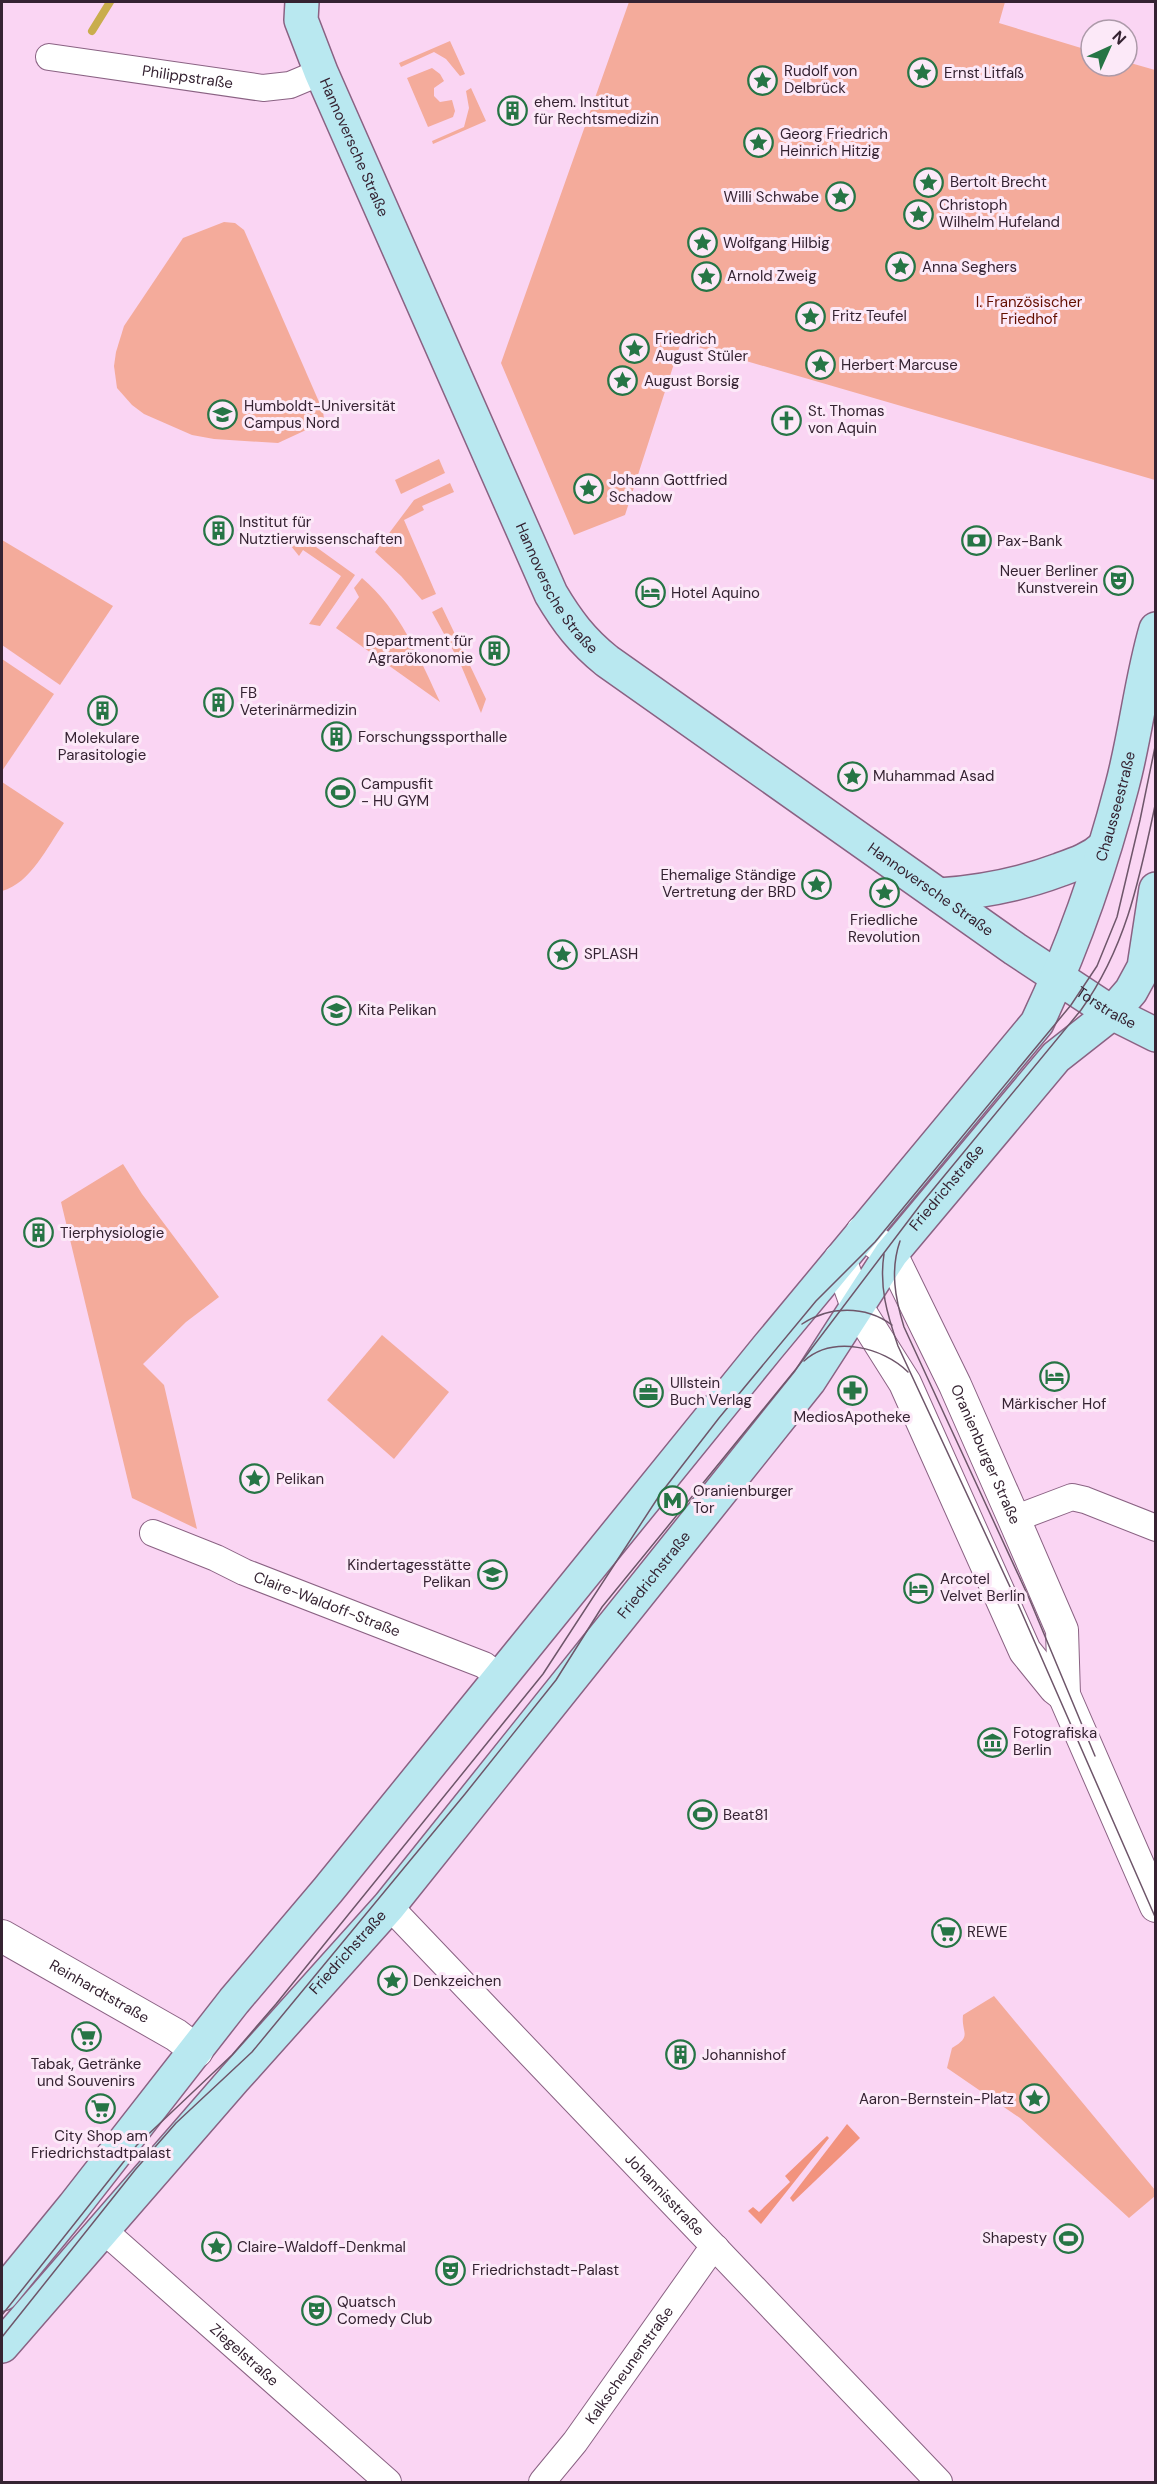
<svg xmlns="http://www.w3.org/2000/svg" width="1157" height="2484" font-family="'DM Sans',sans-serif">
<style>
.green{fill:#f4ab9b}
.forest{fill:#f2937e}
.lines{fill:none;stroke-linecap:round;stroke-linejoin:round}
.stream{stroke:#c9ad4c;stroke-width:8}
.minor-casing{stroke:#8a6283;stroke-width:28}
.tertiary-casing{stroke:#8a6283;stroke-width:34}
.secondary-casing{stroke:#8a6283;stroke-width:36}
.minor{stroke:#fff;stroke-width:26}
.tertiary{stroke:#fff;stroke-width:32}
.secondary{stroke:#b9e8f0;stroke-width:33}
.tram{stroke:#6e566a;stroke-width:1.5}
.labels{text-anchor:middle;stroke-width:6;stroke-linejoin:round;paint-order:stroke}
.poi-label{font-size:15px;fill:#352332;stroke:#fce9f8;text-anchor:start}
.street-label{font-size:15px;fill:#352332;stroke:#fce9f8}
.park-label{font-size:15px;fill:#640f01;stroke:#fce9f8}
</style>
<rect width="100%" height="100%" fill="#fad5f3"/>
<g class="green">
<path d="M629,2h376l-6,21 92,28v15h36v-4l28,8v410l-474,-138 -56,173 -51,20 -73,-172z"/>
<path d="M450,41l15,33 -5,2 -14,-17 -12,-7 -33,15 -2,-4z"/>
<path d="M432,68l8,6 4,7 -10,7v8l6,6 12,-2 3,11 -2,6 -25,10 -21,-49z"/>
<path d="M471,88l15,33 -53,23 -1,-3 32,-14 5,-19 -3,-17z"/>
<path d="M224,222l11,1 9,7 79,181 1,8 -5,5 -41,19 -64,-4 -22,-4 -48,-21 -12,-9 -15,-17 -3,-22 2,-14 8,-26 59,-88z"/>
<path d="M439,459l6,14 -44,21 -6,-14z"/>
<path d="M450,483l4,9 -32,14 2,4 -20,10 32,74 -14,6 -21,-24 -26,-24 39,-52z"/>
<path d="M298,534l57,41 -35,51 -11,-2 32,-48 -38,-26 -4,6 -8,-10z"/>
<path d="M2,540l111,66 -53,79 -58,-40z"/>
<path d="M362,578c38,32 57,79 78,124l-104,-74 23,-31 -5,-9z"/>
<path d="M442,607l44,92 -5,14 -21,-50 -28,-51z"/>
<path d="M2,659l52,35 -52,77z"/>
<path d="M2,782l62,41c-17,24 -33,60 -62,68z"/>
<path d="M123,1164l19,30 77,103 -33,25 -43,42 21,21 33,144 -65,-31 -71,-296z"/>
<path d="M382,1335l67,57 -55,67 -67,-59z"/>
<path d="M994,1996l161,194v6l-26,22 -109,-100 -73,-50 5,-20c21,-12 9,-15 11,-33z"/>
</g>
<g class="forest">
<path d="M847,2124l13,14 -67,64 -3,-4z"/>
<path d="M827,2136l2,2 -68,86 -13,-13 5,-4 6,5 31,-30 -5,-6z"/>
</g>
<g class="lines">
<path class="stream" d="M92,31l18,-29"/>
<defs>
<g id="minor">
<path id="s1" d="M49,57l214,31 27,-3 31,-13"/>
<path d="M1014,1519l58,-22 13,3 71,28"/>
<path id="s2" d="M153,1533l63,25 28,14 240,93 15,12"/>
<path id="s3" d="M389,1906l550,576"/>
<path id="s4" d="M102,2229l286,253"/>
<path id="s5" d="M542,2482l33,-40 131,-185 10,-9"/>
</g>
<g id="tertiary">
<path id="s6" d="M862,1232l29,22 64,131 59,134 48,111 2,65 92,211"/>
<path d="M840,1259l17,48 48,76 120,268 30,37 9,7"/>
<path id="s7" d="M2,1936l174,99 21,16"/>
</g>
<g id="secondary">
<path id="s8" d="M302,2l-1,18 20,52 230,522c16,27 31,47 56,67l408,288 97,64 44,22"/>
<path d="M939,895c42,-3 80,-10 120,-25 17,-6 32,-11 45,-23"/>
<path id="s9" d="M2,2294l72,-88 160,-205 94,-111 440,-543 269,-324c36,-76 64,-156 85,-237 14,-52 19,-106 34,-157"/>
<path id="s10" d="M2,2346l232,-267 155,-173 420,-525 82,-127 165,-197 56,-44 19,-22 13,-24 12,-78"/>
</g>
</defs>
<use href="#minor" class="minor-casing"/>
<use href="#tertiary" class="tertiary-casing"/>
<use href="#secondary" class="secondary-casing"/>
<use href="#minor" class="minor"/>
<use href="#tertiary" class="tertiary"/>
<use href="#secondary" class="secondary"/>
<g class="tram">
<path d="M900,1241c-10,29 -5,57 4,86l125,271 66,158"/>
<path d="M884,1254c-5,33 3,60 14,92l120,258 138,315"/>
<path d="M802,1324c27,-18 63,-19 90,1"/>
<path d="M804,1361c29,-26 79,-14 104,11"/>
<path d="M2,2315l135,-170 95,-90 44,-51 267,-330 118,-181 58,-75 97,-117 59,-59 196,-237 26,-39 20,-49 23,-97 16,-78"/>
<path d="M2,2337l133,-167 41,-47 76,-71 213,-258 91,-114 46,-73 194,-238 125,-165 160,-194c46,-64 59,-134 75,-209"/>
</g>
</g>
<defs>
<symbol id="sight-ring" viewBox="-11 -11 22 22"><circle r="9.5" fill="#fce9f8" stroke="#267545" stroke-width="1.5"/><path d="M0-6L1.8-2.2L6-1.7L2.9 1.2L3.7 5.4L0 3.3L-3.7 5.4L-2.9 1.2L-6-1.7L-1.8-2.2Z" fill="#267545"/></symbol>
<symbol id="building-ring" viewBox="-11 -11 22 22"><circle r="9.5" fill="#fce9f8" stroke="#267545" stroke-width="1.5"/><path d="M-4-6H4V6H1V3H-1V6H-4ZM-2.5-4.3h1.7v1.8h-1.7ZM.8-4.3h1.7v1.8H.8ZM-2.5-1h1.7V.8h-1.7ZM.8-1h1.7V.8H.8Z" fill="#267545"/></symbol>
<symbol id="university-ring" viewBox="-11 -11 22 22"><circle r="9.5" fill="#fce9f8" stroke="#267545" stroke-width="1.5"/><path d="M0-5L7-2L0 1L-7-2ZM-4 1L0 2.5L4 1V4Q0 6-4 4Z" fill="#267545"/></symbol>
<symbol id="church-ring" viewBox="-11 -11 22 22"><circle r="9.5" fill="#fce9f8" stroke="#267545" stroke-width="1.5"/><path d="M-1.2-6h2.4v3.5h3.3v2.4h-3.3V6h-2.4V-.1h-3.3v-2.4h3.3Z" fill="#267545"/></symbol>
<symbol id="bank-ring" viewBox="-11 -11 22 22"><circle r="9.5" fill="#fce9f8" stroke="#267545" stroke-width="1.5"/><path d="M-6-4H6V4H-6ZM0-2.3a2.3 2.3 0 1 0 0 4.6a2.3 2.3 0 1 0 0-4.6Z" fill="#267545"/></symbol>
<symbol id="theatre-ring" viewBox="-11 -11 22 22"><circle r="9.5" fill="#fce9f8" stroke="#267545" stroke-width="1.5"/><path d="M-5-5.5Q0-4 5-5.5V0Q5 5 0 6Q-5 5-5 0ZM-3.3-2.5H-1v1.5H-3.3ZM1-2.5H3.3v1.5H1ZM-2.8 1Q0 5.5 2.8 1Z" fill="#267545"/></symbol>
<symbol id="hotel-ring" viewBox="-11 -11 22 22"><circle r="9.5" fill="#fce9f8" stroke="#267545" stroke-width="1.5"/><path d="M-6-4.5h1.5V1H6V5H4.5V3h-9V5H-6ZM-4 0a1.8 1.8 0 1 1 3.6 0ZM.5 0V-2.5h3Q6-2.5 6 0Z" fill="#267545"/></symbol>
<symbol id="stadium-ring" viewBox="-11 -11 22 22"><circle r="9.5" fill="#fce9f8" stroke="#267545" stroke-width="1.5"/><path d="M0-5a6.5 5 0 1 0 0 10a6.5 5 0 1 0 0-10ZM-3.5-1.8h7v3.6h-7Z" fill="#267545"/></symbol>
<symbol id="school-ring" viewBox="-11 -11 22 22"><circle r="9.5" fill="#fce9f8" stroke="#267545" stroke-width="1.5"/><path d="M0-5L7-2L0 1L-7-2ZM-4 1L0 2.5L4 1V4Q0 6-4 4Z" fill="#267545"/></symbol>
<symbol id="pharmacy-ring" viewBox="-11 -11 22 22"><circle r="9.5" fill="#fce9f8" stroke="#267545" stroke-width="1.5"/><path d="M-2-6h4v4h4v4h-4v4h-4v-4h-4v-4h4Z" fill="#267545"/></symbol>
<symbol id="office-ring" viewBox="-11 -11 22 22"><circle r="9.5" fill="#fce9f8" stroke="#267545" stroke-width="1.5"/><path d="M-6-3h4V-5.5h4V-3h4V5H-6ZM-1-4.5V-3h2v-1.5ZM-6 0V1H6V0Z" fill="#267545"/></symbol>
<symbol id="metro-ring" viewBox="-11 -11 22 22"><circle r="9.5" fill="#fce9f8" stroke="#267545" stroke-width="1.5"/><path d="M-5.5 5V-5H-3L0 0L3-5H5.5V5H3V-.5L0 4L-3-.5V5Z" fill="#267545"/></symbol>
<symbol id="museum-ring" viewBox="-11 -11 22 22"><circle r="9.5" fill="#fce9f8" stroke="#267545" stroke-width="1.5"/><path d="M0-6L6-3V-2H-6V-3ZM-5-1h2V3h-2ZM-1-1h2V3h-2ZM3-1h2V3H3ZM-6 4H6V6H-6Z" fill="#267545"/></symbol>
<symbol id="supermarket-ring" viewBox="-11 -11 22 22"><circle r="9.5" fill="#fce9f8" stroke="#267545" stroke-width="1.5"/><path d="M-6-5.5h2.5l.6 2H6L4.5 2H-2.5L-4.4-4H-6ZM-1.5 3.2a1.3 1.3 0 1 0 .1 0ZM3 3.2a1.3 1.3 0 1 0 .1 0Z" fill="#267545"/></symbol>
</defs>
<g fill-rule="evenodd">
<use href="#sight-ring" x="906" y="56" width="33" height="33"/>
<use href="#sight-ring" x="746" y="64" width="33" height="33"/>
<use href="#building-ring" x="496" y="94" width="33" height="33"/>
<use href="#sight-ring" x="742" y="126" width="33" height="33"/>
<use href="#sight-ring" x="912" y="166" width="33" height="33"/>
<use href="#sight-ring" x="824" y="180" width="33" height="33"/>
<use href="#sight-ring" x="902" y="198" width="33" height="33"/>
<use href="#sight-ring" x="686" y="226" width="33" height="33"/>
<use href="#sight-ring" x="884" y="250" width="33" height="33"/>
<use href="#sight-ring" x="690" y="260" width="33" height="33"/>
<use href="#sight-ring" x="794" y="300" width="33" height="33"/>
<use href="#sight-ring" x="618" y="332" width="33" height="33"/>
<use href="#sight-ring" x="804" y="348" width="33" height="33"/>
<use href="#sight-ring" x="606" y="364" width="33" height="33"/>
<use href="#university-ring" x="206" y="398" width="33" height="33"/>
<use href="#church-ring" x="770" y="404" width="33" height="33"/>
<use href="#sight-ring" x="572" y="472" width="33" height="33"/>
<use href="#building-ring" x="202" y="514" width="33" height="33"/>
<use href="#bank-ring" x="960" y="524" width="33" height="33"/>
<use href="#theatre-ring" x="1102" y="564" width="33" height="33"/>
<use href="#hotel-ring" x="634" y="576" width="33" height="33"/>
<use href="#building-ring" x="478" y="634" width="33" height="33"/>
<use href="#building-ring" x="202" y="686" width="33" height="33"/>
<use href="#building-ring" x="86" y="694" width="33" height="33"/>
<use href="#building-ring" x="320" y="720" width="33" height="33"/>
<use href="#sight-ring" x="836" y="760" width="33" height="33"/>
<use href="#stadium-ring" x="324" y="776" width="33" height="33"/>
<use href="#sight-ring" x="800" y="868" width="33" height="33"/>
<use href="#sight-ring" x="868" y="876" width="33" height="33"/>
<use href="#sight-ring" x="546" y="938" width="33" height="33"/>
<use href="#school-ring" x="320" y="994" width="33" height="33"/>
<use href="#building-ring" x="22" y="1216" width="33" height="33"/>
<use href="#hotel-ring" x="1038" y="1360" width="33" height="33"/>
<use href="#pharmacy-ring" x="836" y="1374" width="33" height="33"/>
<use href="#office-ring" x="632" y="1376" width="33" height="33"/>
<use href="#sight-ring" x="238" y="1462" width="33" height="33"/>
<use href="#metro-ring" x="656" y="1484" width="33" height="33"/>
<use href="#school-ring" x="476" y="1558" width="33" height="33"/>
<use href="#hotel-ring" x="902" y="1572" width="33" height="33"/>
<use href="#museum-ring" x="976" y="1726" width="33" height="33"/>
<use href="#stadium-ring" x="686" y="1798" width="33" height="33"/>
<use href="#supermarket-ring" x="930" y="1916" width="33" height="33"/>
<use href="#sight-ring" x="376" y="1964" width="33" height="33"/>
<use href="#supermarket-ring" x="70" y="2020" width="33" height="33"/>
<use href="#building-ring" x="664" y="2038" width="33" height="33"/>
<use href="#sight-ring" x="1018" y="2082" width="33" height="33"/>
<use href="#supermarket-ring" x="84" y="2092" width="33" height="33"/>
<use href="#stadium-ring" x="1052" y="2222" width="33" height="33"/>
<use href="#sight-ring" x="200" y="2230" width="33" height="33"/>
<use href="#theatre-ring" x="434" y="2254" width="33" height="33"/>
<use href="#theatre-ring" x="300" y="2294" width="33" height="33"/>
</g>
<g class="labels">
<g class="poi-label">
<text x="784" y="76">Rudolf von<tspan x="784" dy="17">Delbrück</tspan></text>
<text x="944" y="78">Ernst Litfaß</text>
<text x="534" y="107">ehem. Institut<tspan x="534" dy="17">für Rechtsmedizin</tspan></text>
<text x="780" y="139">Georg Friedrich<tspan x="780" dy="17">Heinrich Hitzig</tspan></text>
<text x="950" y="187">Bertolt Brecht</text>
<text x="819" y="202" text-anchor="end">Willi Schwabe</text>
<text x="939" y="210">Christoph<tspan x="939" dy="17">Wilhelm Hufeland</tspan></text>
<text x="723" y="248">Wolfgang Hilbig</text>
<text x="922" y="272">Anna Seghers</text>
<text x="727" y="281">Arnold Zweig</text>
<text x="832" y="321">Fritz Teufel</text>
<text x="655" y="344">Friedrich<tspan x="655" dy="17">August Stüler</tspan></text>
<text x="841" y="370">Herbert Marcuse</text>
<text x="644" y="386">August Borsig</text>
<text x="244" y="411">Humboldt-Universität<tspan x="244" dy="17">Campus Nord</tspan></text>
<text x="808" y="416">St. Thomas<tspan x="808" dy="17">von Aquin</tspan></text>
<text x="609" y="485">Johann Gottfried<tspan x="609" dy="17">Schadow</tspan></text>
<text x="239" y="527">Institut für<tspan x="239" dy="17">Nutztierwissenschaften</tspan></text>
<text x="997" y="546">Pax-Bank</text>
<text x="1098" y="576" text-anchor="end">Neuer Berliner<tspan x="1098" dy="17">Kunstverein</tspan></text>
<text x="671" y="598">Hotel Aquino</text>
<text x="473" y="646" text-anchor="end">Department für<tspan x="473" dy="17">Agrarökonomie</tspan></text>
<text x="240" y="698">FB<tspan x="240" dy="17">Veterinärmedizin</tspan></text>
<text x="358" y="742">Forschungssporthalle</text>
<text x="102" y="743" text-anchor="middle">Molekulare<tspan x="102" dy="17">Parasitologie</tspan></text>
<text x="873" y="781">Muhammad Asad</text>
<text x="361" y="789">Campusfit<tspan x="361" dy="17">- HU GYM</tspan></text>
<text x="796" y="880" text-anchor="end">Ehemalige Ständige<tspan x="796" dy="17">Vertretung der BRD</tspan></text>
<text x="884" y="925" text-anchor="middle">Friedliche<tspan x="884" dy="17">Revolution</tspan></text>
<text x="584" y="959">SPLASH</text>
<text x="358" y="1015">Kita Pelikan</text>
<text x="60" y="1238">Tierphysiologie</text>
<text x="670" y="1388">Ullstein<tspan x="670" dy="17">Buch Verlag</tspan></text>
<text x="1054" y="1409" text-anchor="middle">Märkischer Hof</text>
<text x="852" y="1422" text-anchor="middle">MediosApotheke</text>
<text x="276" y="1484">Pelikan</text>
<text x="693" y="1496">Oranienburger<tspan x="693" dy="17">Tor</tspan></text>
<text x="471" y="1570" text-anchor="end">Kindertagesstätte<tspan x="471" dy="17">Pelikan</tspan></text>
<text x="940" y="1584">Arcotel<tspan x="940" dy="17">Velvet Berlin</tspan></text>
<text x="1013" y="1738">Fotografiska<tspan x="1013" dy="17">Berlin</tspan></text>
<text x="723" y="1820">Beat81</text>
<text x="967" y="1937">REWE</text>
<text x="413" y="1986">Denkzeichen</text>
<text x="702" y="2060">Johannishof</text>
<text x="86" y="2069" text-anchor="middle">Tabak, Getränke<tspan x="86" dy="17">und Souvenirs</tspan></text>
<text x="1014" y="2104" text-anchor="end">Aaron-Bernstein-Platz</text>
<text x="101" y="2141" text-anchor="middle">City Shop am<tspan x="101" dy="17">Friedrichstadtpalast</tspan></text>
<text x="1047" y="2243" text-anchor="end">Shapesty</text>
<text x="237" y="2252">Claire-Waldoff-Denkmal</text>
<text x="472" y="2275">Friedrichstadt-Palast</text>
<text x="337" y="2307">Quatsch<tspan x="337" dy="17">Comedy Club</tspan></text>
</g>
<g class="street-label">
<text dy="5" stroke="none"><textPath href="#s1" startOffset="140">Philippstraße</textPath></text>
<text dy="5" stroke="none"><textPath href="#s8" startOffset="156">Hannoversche Straße</textPath></text>
<text dy="5" stroke="none"><textPath href="#s8" startOffset="642">Hannoversche Straße</textPath></text>
<text dy="5" stroke="none"><textPath href="#s9" startOffset="1870">Chausseestraße</textPath></text>
<text dy="5" stroke="none"><textPath href="#s8" startOffset="1128">Hannoversche Straße</textPath></text>
<text dy="5" stroke="none"><textPath href="#s8" startOffset="1340">Torstraße</textPath></text>
<text dy="5" stroke="none"><textPath href="#s10" startOffset="1496">Friedrichstraße</textPath></text>
<text dy="5" stroke="none"><textPath href="#s6" startOffset="258">Oranienburger Straße</textPath></text>
<text dy="5" stroke="none"><textPath href="#s10" startOffset="1010">Friedrichstraße</textPath></text>
<text dy="5" stroke="none"><textPath href="#s2" startOffset="188">Claire-Waldoff-Straße</textPath></text>
<text dy="5" stroke="none"><textPath href="#s10" startOffset="524">Friedrichstraße</textPath></text>
<text dy="5" stroke="none"><textPath href="#s7" startOffset="112">Reinhardtstraße</textPath></text>
<text dy="5" stroke="none"><textPath href="#s3" startOffset="399">Johannisstraße</textPath></text>
<text dy="5" stroke="none"><textPath href="#s4" startOffset="190">Ziegelstraße</textPath></text>
<text dy="5" stroke="none"><textPath href="#s5" startOffset="146">Kalkscheunenstraße</textPath></text>
</g>
<g class="park-label">
<text x="1029" y="307">I. Französischer<tspan x="1029" dy="17">Friedhof</tspan></text>
</g>
</g>
<rect width="1157" height="2484" fill="none" stroke="#352332" stroke-width="6"/>
<g transform="translate(1109 48) rotate(45)"><circle r="28" fill="#fce9f8" stroke="#ac9aa9" stroke-width="1.5"/>
<path d="M0-4.5L10 22L0 15L-10 22Z" fill="#267545"/>
<text y="-9" font-size="16" font-weight="bold" text-anchor="middle" fill="#352332">N</text>
</g>
</svg>
